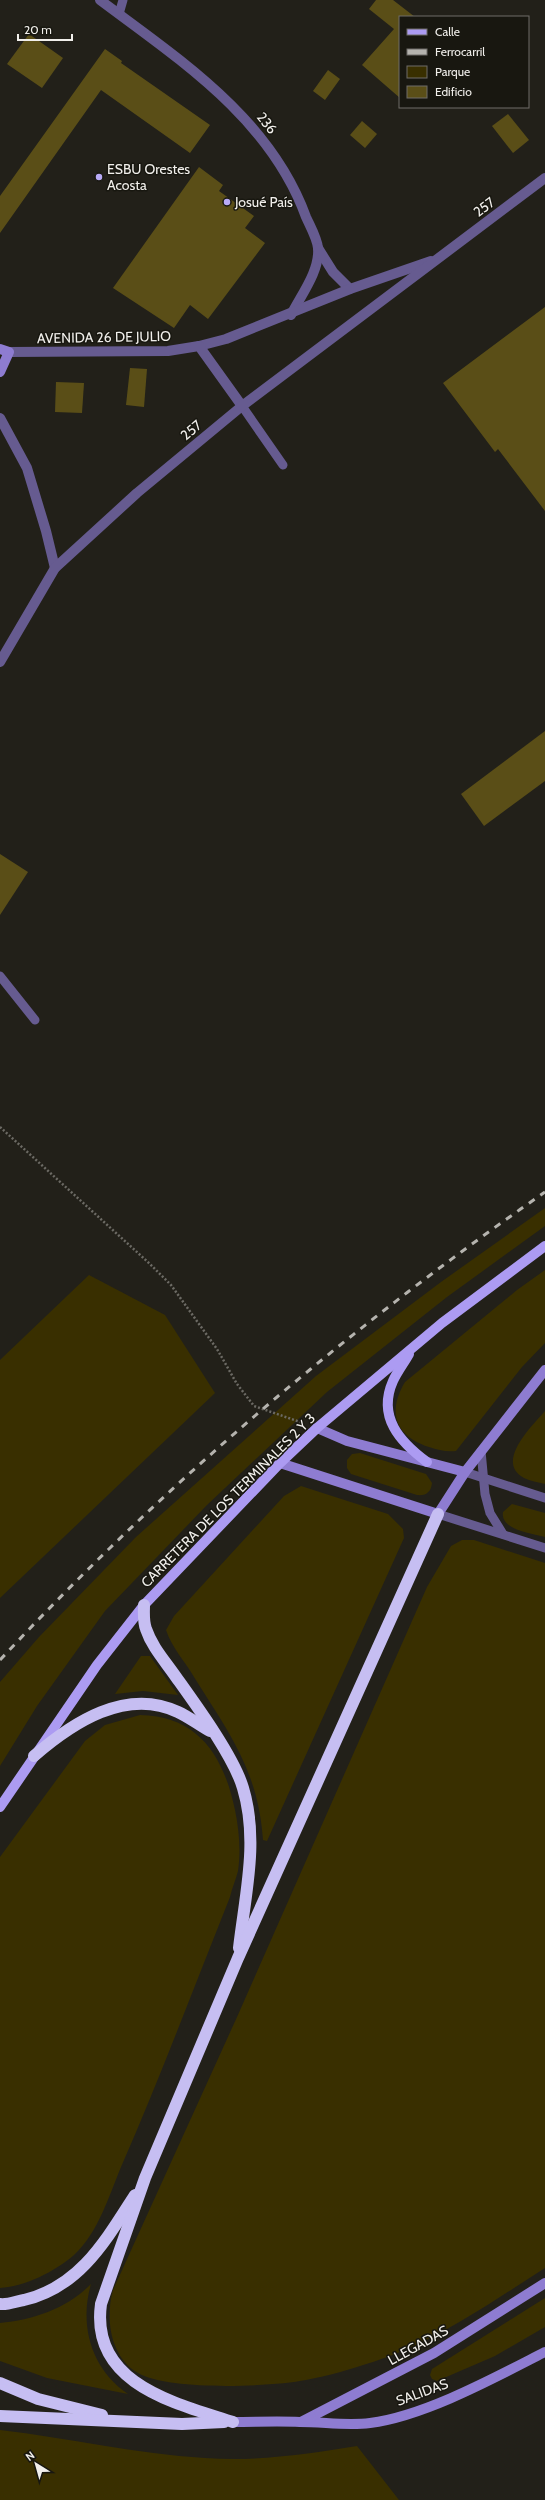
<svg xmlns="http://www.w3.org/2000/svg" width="545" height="2500" font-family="Cabin,sans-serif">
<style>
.green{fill:#392f00}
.building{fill:#5a4e17}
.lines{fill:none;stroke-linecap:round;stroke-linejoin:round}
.path{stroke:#6c6a64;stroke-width:2.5;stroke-dasharray:2 2;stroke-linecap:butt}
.lane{stroke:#665b90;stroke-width:9}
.street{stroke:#665b90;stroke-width:10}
.secondary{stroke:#8e7cd1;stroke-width:10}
.primary{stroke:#ac9bf2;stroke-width:10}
.highway{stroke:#c6bef2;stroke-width:12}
.rail{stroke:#b5b3ae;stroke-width:3;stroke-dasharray:7 7;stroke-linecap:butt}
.poi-dot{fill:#b9abf7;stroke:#181710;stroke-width:1.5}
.labels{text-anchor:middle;stroke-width:3;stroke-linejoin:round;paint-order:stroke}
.street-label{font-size:14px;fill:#f1efeb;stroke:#181710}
.poi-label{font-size:14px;fill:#f1efeb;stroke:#181710;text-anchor:start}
</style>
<rect width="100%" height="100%" fill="#222019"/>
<g class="green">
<path d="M545,1208v18l-98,71 -120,95 -120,113 -102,106 -68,95 -37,60v-84l39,-45 97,-100 180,-161 125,-94z"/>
<path d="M545,1270v73l-23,24 -66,84c-10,1 -18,-1 -27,-4 -34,-11 -42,-35 -24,-65l112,-92z"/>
<path d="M89,1275l76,40 50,78 -215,205v-238z"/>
<path d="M545,1411v73c-7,-2 -15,-3 -21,-6 -30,-16 9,-53 21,-67z"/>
<path d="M360,1453l66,21 6,9c-1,9 -6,13 -15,12l-66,-21 -4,-6v-8l5,-6z"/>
<path d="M301,1486l87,28 15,15 1,9 -137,303 -4,-1c-5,-70 -34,-107 -69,-163 -10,-17 -22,-29 -28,-47l8,-14 110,-120z"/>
<path d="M512,1504l33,9v24c-14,-4 -45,-7 -42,-25z"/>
<path d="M462,1540h12l71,23v705c-55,35 -109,74 -172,94 -22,7 -45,14 -67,18 -36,7 -137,11 -168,-7 -28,-16 -33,-55 -25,-83l124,-273 190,-430 24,-41z"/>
<path d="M141,1656h9l28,39 -35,-4 -28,3z"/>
<path d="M140,1715c59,1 84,42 95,95 4,19 6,41 3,61 -2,8 -6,17 -8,26 -36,90 -70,181 -109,270 -12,29 -23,66 -47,88 -20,17 -48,31 -74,33v-431l85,-116 20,-16z"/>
<path d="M91,2284c-12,41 0,85 37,110l-81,-16 -47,-17v-38c33,-3 68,-15 91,-39z"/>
<path d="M545,2298v29l-50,29 -58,25 -5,-2 -2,-4 2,-6z"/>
<path d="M0,2430c69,8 136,24 205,28 50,4 102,-4 152,-12l42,54h-399z"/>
</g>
<g class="building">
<path d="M376,0h17l22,17h-15v81l-38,-33 32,-36 -25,-20z"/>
<path d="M29,34l34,24 -21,30 -35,-24z"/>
<path d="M105,49l17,12 -1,2 89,62 -20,28 -89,-63 -101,143v-37z"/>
<path d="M328,70l12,9 -15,21 -12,-9z"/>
<path d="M508,114l21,26 -16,13 -21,-27z"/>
<path d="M362,121l15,13 -12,14 -15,-13z"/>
<path d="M199,167l24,18 -4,6 35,25 -9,12 20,15 -57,76 -18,-14 -16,23 -61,-40z"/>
<path d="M545,307v204l-47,-62 -3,3 -52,-69z"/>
<path d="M130,368l17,1 -3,38 -18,-2z"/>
<path d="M56,382l28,1 -2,30 -27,-1z"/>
<path d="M545,731v50l-61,45 -23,-32z"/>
<path d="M0,854l28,18 -28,43z"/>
</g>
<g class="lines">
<path class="path" d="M0,1127l150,137 21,21 46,64 20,35 17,22 49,17"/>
<g class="lane">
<path d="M119,14l4,-14"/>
<path d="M242,406l41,59"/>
<path d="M0,976l35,44"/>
<path d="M481,1451l4,43 5,19 13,21"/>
<path d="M465,1472l80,26"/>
<path d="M438,1514l107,34"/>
</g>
<g class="street">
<path d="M100,0c80,60 170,118 206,217 4,9 11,21 12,31 2,23 -17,47 -27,67"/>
<path d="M318,248l15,24 17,17"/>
<path d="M199,346l27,-7 124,-50 81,-28"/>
<path d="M9,352l159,-1 31,-5 43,60"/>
<path d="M0,418l27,50 19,63 9,37"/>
<path d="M0,662l55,-94 82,-75 105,-87 303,-228"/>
</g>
<g class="secondary">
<path d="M0,349l9,3 -9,20"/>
<path d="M317,1428l30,13 118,31"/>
<path d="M280,1463l158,51 27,-42 80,-102"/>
<path d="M233,2422c23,0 45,-1 67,0 24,0 47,4 70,1 55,-7 126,-46 175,-71"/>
<path d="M301,2422l133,-69 111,-70"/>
</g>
<g class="primary">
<path d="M409,1354c-5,9 -12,18 -16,27 -16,36 7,61 34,81"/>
<path d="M0,1807l97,-142 47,-60 136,-142 37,-35 125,-105 103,-77"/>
</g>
<g class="highway">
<path d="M144,1605c0,7 -1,16 2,24 6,18 19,32 30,48 20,28 58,80 67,111 16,53 2,107 -4,160"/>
<path d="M34,1756c38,-33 92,-69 144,-44 11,5 21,13 32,19"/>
<path d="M0,2304c8,1 17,-3 24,-4 56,-13 82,-60 111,-105"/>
<path d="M0,2383l38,16 64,16"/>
<path d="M0,2416l182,8 42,-2"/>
<path d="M233,2422c-58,-19 -143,-38 -132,-118l44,-126 93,-220 200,-444"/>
</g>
<path class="rail" d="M0,1660c164,-176 348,-331 545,-468"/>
</g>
<g class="poi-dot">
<circle cx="99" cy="177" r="4"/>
<circle cx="227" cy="202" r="4"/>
</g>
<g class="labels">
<g class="street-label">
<text transform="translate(267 123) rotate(51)" y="5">236</text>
<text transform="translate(484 207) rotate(-37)" y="5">257</text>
<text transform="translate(104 337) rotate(-1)" y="5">AVENIDA 26 DE JULIO</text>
<text transform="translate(191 430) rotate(-40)" y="5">257</text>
<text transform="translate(228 1500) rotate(-45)" y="5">CARRETERA DE LOS TERMINALES 2 Y 3</text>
<text transform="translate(418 2345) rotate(-29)" y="5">LLEGADAS</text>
<text transform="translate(422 2392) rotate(-20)" y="5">SALIDAS</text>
</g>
<g class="poi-label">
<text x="107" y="174">ESBU Orestes<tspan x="107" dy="16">Acosta</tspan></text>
<text x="235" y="207">Josué País</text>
</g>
</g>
<rect x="399" y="16" width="130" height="92" fill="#181710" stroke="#6f6d68"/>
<rect x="407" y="29" width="20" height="6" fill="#ac9bf2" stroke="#6f6d68"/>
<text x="435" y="36" font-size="12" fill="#f1efeb">Calle</text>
<rect x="407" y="49" width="20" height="6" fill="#b5b3ae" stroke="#6f6d68"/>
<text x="435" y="56" font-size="12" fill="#f1efeb">Ferrocarril</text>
<rect x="407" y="66" width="20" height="12" fill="#392f00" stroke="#6f6d68"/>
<text x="435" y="76" font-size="12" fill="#f1efeb">Parque</text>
<rect x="407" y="86" width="20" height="12" fill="#5a4e17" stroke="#6f6d68"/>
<text x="435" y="96" font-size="12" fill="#f1efeb">Edificio</text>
<g transform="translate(36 2464) rotate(323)" stroke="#181710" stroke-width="3" paint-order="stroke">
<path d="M0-3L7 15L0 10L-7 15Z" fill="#f1efeb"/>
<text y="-6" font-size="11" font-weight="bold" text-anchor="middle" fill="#f1efeb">N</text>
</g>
<path d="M18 34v6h54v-6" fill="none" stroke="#f1efeb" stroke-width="2"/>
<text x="24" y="34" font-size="12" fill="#f1efeb" stroke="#181710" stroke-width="3" paint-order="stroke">20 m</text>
</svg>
